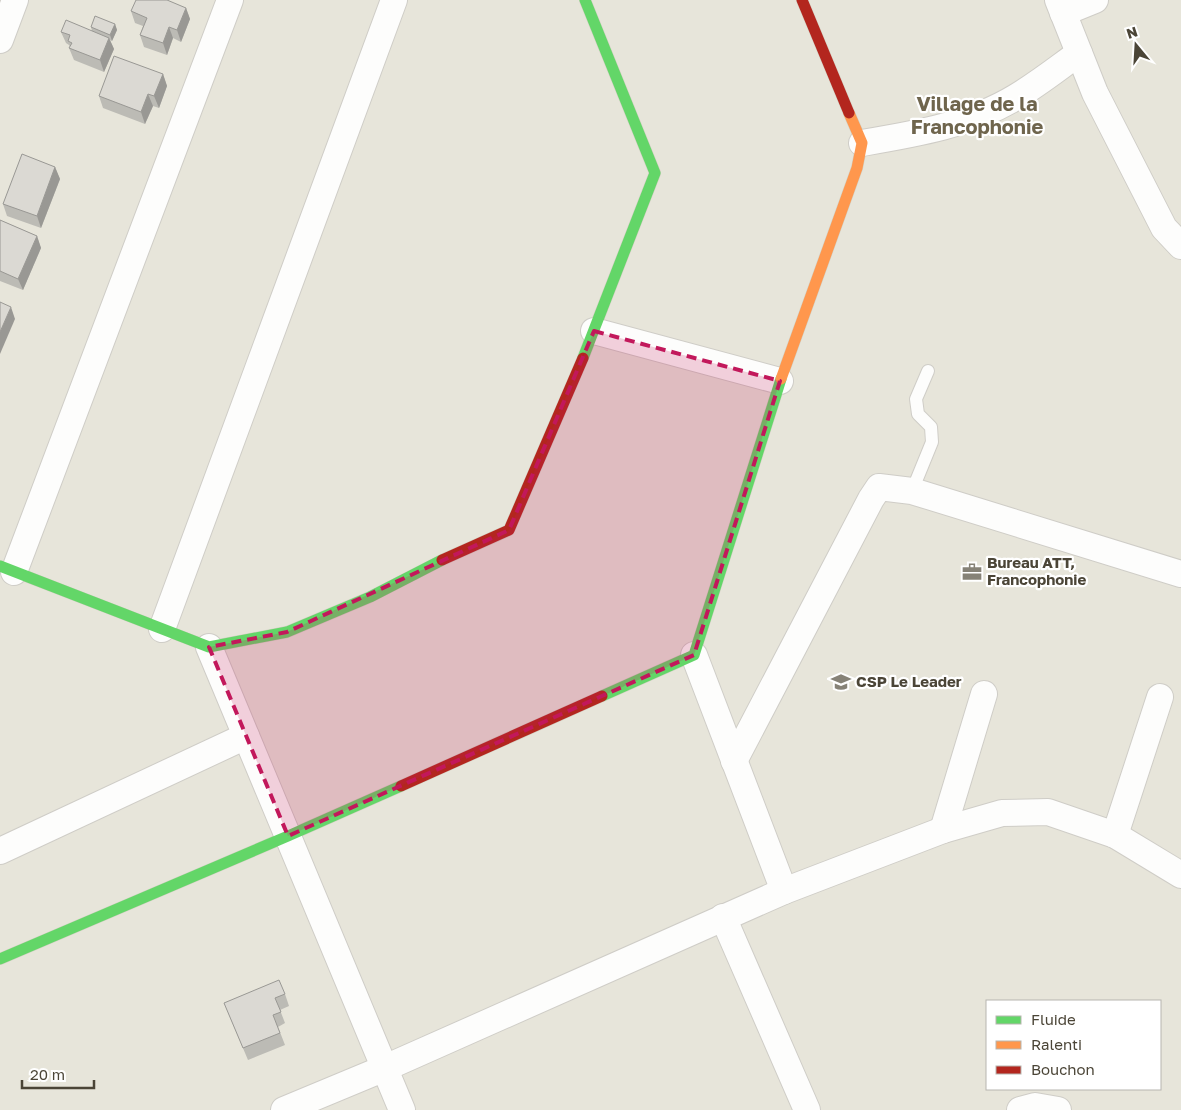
<svg xmlns="http://www.w3.org/2000/svg" width="1181" height="1110" font-family="'Golos Text',sans-serif">
<style>
.residential{fill:#e7e5da;fill-rule:evenodd}
.lines{fill:none;stroke-linecap:round;stroke-linejoin:round}
.lane-casing{stroke:#cfcdc7;stroke-width:14}
.street-casing{stroke:#cfcdc7;stroke-width:28}
.fast-casing{stroke:#d3d0c3;stroke-width:12}
.slow-casing{stroke:#d3d0c3;stroke-width:12}
.jam-casing{stroke:#d3d0c3;stroke-width:12}
.lane{stroke:#fdfdfc;stroke-width:12}
.street{stroke:#fdfdfc;stroke-width:26}
.fast{stroke:#63d668;stroke-width:11}
.slow{stroke:#ff974d;stroke-width:11}
.jam{stroke:#b3261e;stroke-width:11}
.wall{fill:#bcbbb5}
.shaded-wall{fill:#999894}
.building{fill:#dbd9d3;stroke:#999894}
.marked{fill:#c2185b;fill-opacity:0.2;stroke:#c2185b;stroke-width:4;stroke-dasharray:10 6;stroke-linejoin:round}
.labels{text-anchor:middle;stroke-width:4.5;stroke-linejoin:round;paint-order:stroke}
.poi-label{font-size:15px;font-weight:bold;fill:#4b4537;stroke:#fff;text-anchor:start}
.district-label{font-size:20px;font-weight:bold;fill:#6f654d;stroke:#fff}
</style>
<rect width="100%" height="100%" fill="#f3f2ed"/>
<path class="residential" d="M0,0h1181v1110h-1181zM987,1001h173v88h-173z"/>
<g class="lines">
<defs>
<path id="lane" d="M912,491l20,-49 -1,-15 -13,-13 -2,-15 12,-28"/>
<g id="street">
<path d="M1058,0l37,93 69,135 17,18"/>
<path d="M1063,13l32,-13"/>
<path d="M0,40l15,-40"/>
<path d="M862,143c53,-9 108,-18 154,-46 22,-13 42,-29 63,-44"/>
<path d="M594,331l186,50"/>
<path d="M14,572l216,-572"/>
<path d="M162,629l232,-629"/>
<path d="M209,647l193,463"/>
<path d="M694,655l90,236"/>
<path d="M734,761l137,-262 8,-12 33,4 269,83"/>
<path d="M943,830l41,-136"/>
<path d="M1115,835l45,-138"/>
<path d="M0,851l246,-115"/>
<path d="M723,917l84,193"/>
<path d="M284,1110l101,-42 399,-177 159,-61 59,-17 46,-1 67,23 66,40"/>
<path d="M1020,1110l15,-4 23,4"/>
</g>
<g id="fast">
<path d="M583,358l72,-185 -70,-173"/>
<path d="M0,566l209,81 78,-15 83,-35 72,-37"/>
<path d="M602,696l92,-41 87,-276"/>
<path d="M0,959l288,-123 113,-50"/>
</g>
<path id="slow" d="M781,379l76,-211 5,-25 -13,-30"/>
<g id="jam">
<path d="M802,0l47,113"/>
<path d="M442,560l67,-30 74,-172"/>
<path d="M401,786l201,-90"/>
</g>
</defs>
<use href="#lane" class="lane-casing"/>
<use href="#street" class="street-casing"/>
<use href="#fast" class="fast-casing"/>
<use href="#slow" class="slow-casing"/>
<use href="#jam" class="jam-casing"/>
<use href="#lane" class="lane"/>
<use href="#street" class="street"/>
<use href="#fast" class="fast"/>
<use href="#slow" class="slow"/>
<use href="#jam" class="jam"/>
</g>
<g class="wall">
<path d="M186,8l4,11 -9,23 -8,-4 -6,17 -23,-8 -4,-12 3,-9 -8,-3 -4,-12z"/>
<path d="M115,24l2,6 -5,11 -2,-1 4,9 -10,23 -30,-12 -5,-12 1,-1 -1,-2 -3,-2 -5,-11 31,-1 -1,-4z"/>
<path d="M163,74l4,12 -8,22 -6,-2 -8,18 -42,-16 -4,-12z"/>
<path d="M55,167l5,12 -19,49 -34,-12 -4,-12z"/>
<path d="M0,220l37,16 4,12 -18,42 -23,-9z"/>
<path d="M285,994l4,12 -9,4 5,13 -7,4 7,18 -37,15 -24,-57z"/>
</g>
<g class="shaded-wall">
<path d="M186,8l4,11 -9,23 -4,-12z"/>
<path d="M115,24l2,6 -5,11 -2,-6z"/>
<path d="M169,27l4,11 -6,17 -4,-12z"/>
<path d="M109,38l5,11 -10,23 -4,-12z"/>
<path d="M163,74l4,12 -8,22 -5,-12z"/>
<path d="M148,94l5,12 -8,18 -4,-12z"/>
<path d="M55,167l5,12 -19,49 -4,-12z"/>
<path d="M37,236l4,12 -18,42 -5,-11z"/>
<path d="M11,307l4,12 -15,35v-22z"/>
</g>
<g class="building">
<path d="M136,0h31l19,8 -9,22 -8,-3 -6,16 -23,-8 7,-17 -16,-7z"/>
<path d="M95,16l20,8 -5,11 -19,-8z"/>
<path d="M66,20l43,18 -9,22 -31,-12 3,-5 -4,-2 2,-6 -9,-3z"/>
<path d="M114,56l49,18 -9,22 -6,-2 -7,18 -42,-16z"/>
<path d="M22,154l33,13 -18,49 -34,-12z"/>
<path d="M0,220l37,16 -19,43 -18,-8z"/>
<path d="M0,302l11,5 -11,25z"/>
<path d="M279,980l6,14 -10,4 6,14 -8,3 7,18 -37,15 -19,-45z"/>
</g>
<path class="marked" d="M594,331l186,50 -86,274 -406,181 -79,-189 78,-15 222,-102z"/>
<defs>
<symbol id="office-bare" viewBox="-9 -9 18 18"><path d="M-6-3h4V-5.5h4V-3h4V5H-6ZM-1-4.5V-3h2v-1.5ZM-6 0V1H6V0Z" fill="#868277" stroke="#fff" stroke-width="2.5" paint-order="stroke"/></symbol>
<symbol id="school-bare" viewBox="-9 -9 18 18"><path d="M0-5L7-2L0 1L-7-2ZM-4 1L0 2.5L4 1V4Q0 6-4 4Z" fill="#868277" stroke="#fff" stroke-width="2.5" paint-order="stroke"/></symbol>
</defs>
<g fill-rule="evenodd">
<use href="#office-bare" x="958" y="558" width="28" height="28"/>
<use href="#school-bare" x="827" y="668" width="28" height="28"/>
</g>
<g class="labels">
<g class="poi-label">
<text x="987" y="568">Bureau ATT,<tspan x="987" dy="17">Francophonie</tspan></text>
<text x="856" y="687">CSP Le Leader</text>
</g>
<g class="district-label">
<text x="977" y="111">Village de la<tspan x="977" dy="23">Francophonie</tspan></text>
</g>
</g>
<rect x="986" y="1000" width="175" height="90" fill="#ffffff" stroke="#b7b5af"/>
<rect x="996" y="1016" width="25" height="8" fill="#63d668" stroke="#b7b5af"/>
<text x="1031" y="1025" font-size="15" fill="#4b4537">Fluide</text>
<rect x="996" y="1041" width="25" height="8" fill="#ff974d" stroke="#b7b5af"/>
<text x="1031" y="1050" font-size="15" fill="#4b4537">Ralenti</text>
<rect x="996" y="1066" width="25" height="8" fill="#b3261e" stroke="#b7b5af"/>
<text x="1031" y="1075" font-size="15" fill="#4b4537">Bouchon</text>
<g transform="translate(1136 45) rotate(342)" stroke="#ffffff" stroke-width="4" paint-order="stroke">
<path d="M0-4L9 19L0 12L-9 19Z" fill="#4b4537"/>
<text y="-8" font-size="14" font-weight="bold" text-anchor="middle" fill="#4b4537">N</text>
</g>
<path d="M22 1080v8h72v-8" fill="none" stroke="#4b4537" stroke-width="2.5"/>
<text x="30" y="1080" font-size="15" fill="#4b4537" stroke="#ffffff" stroke-width="4" paint-order="stroke">20 m</text>
</svg>
